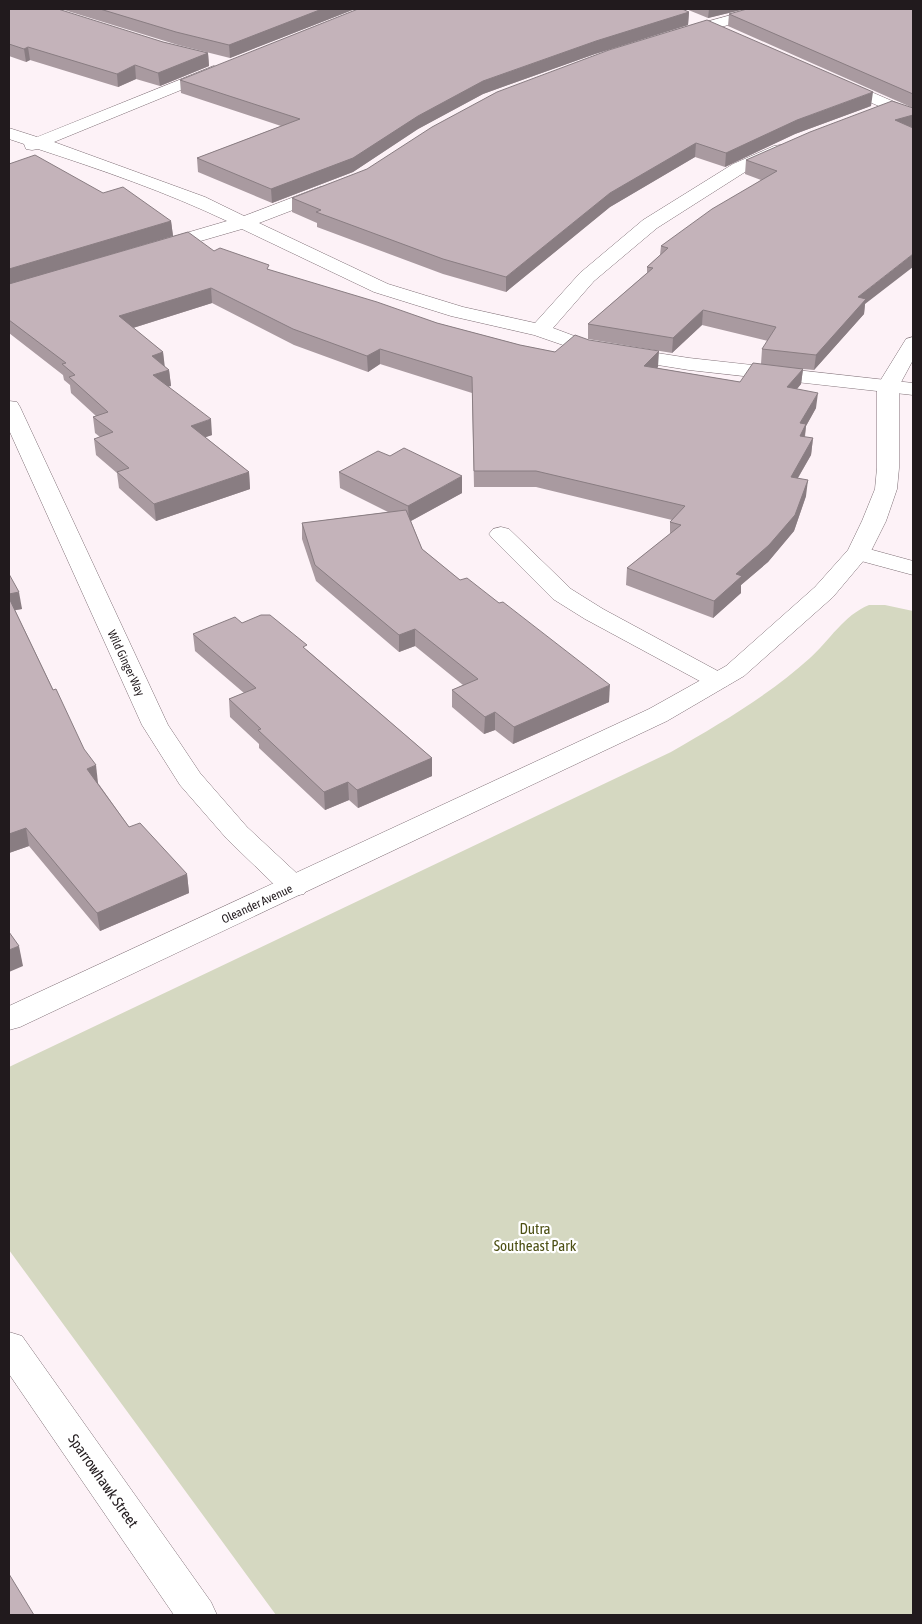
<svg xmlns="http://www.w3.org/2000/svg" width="922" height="1624" font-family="'Asap Condensed',sans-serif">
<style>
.green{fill:#d5d8c1}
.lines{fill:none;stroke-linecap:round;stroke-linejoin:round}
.street-casing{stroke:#7f6f76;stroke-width:1}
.secondary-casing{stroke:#7f6f76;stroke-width:1}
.street{fill:#fff;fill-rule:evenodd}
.secondary{fill:#fff;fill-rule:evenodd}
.wall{fill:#a99aa0}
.shaded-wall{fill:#897d82}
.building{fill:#c4b3ba;stroke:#897d82}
.labels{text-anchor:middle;stroke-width:4.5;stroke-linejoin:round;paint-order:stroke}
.street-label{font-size:12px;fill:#211a1d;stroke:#fff}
.near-park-label{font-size:15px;fill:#4d5014;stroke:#fff}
.near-street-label{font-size:15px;fill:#211a1d;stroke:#fff}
</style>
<rect width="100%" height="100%" fill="#fdf2f7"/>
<path class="green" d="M869,605h16l28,6v1004h-637l-267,-365v-183l662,-315c48,-28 97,-56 139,-94 19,-17 34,-43 59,-53z"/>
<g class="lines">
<defs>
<g id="street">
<path d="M753,9h24l-3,3 -95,27 -6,-2 -2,-3 2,-3z"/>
<path d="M214,66l6,2 2,3 -2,3 -166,68 151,55 39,19 76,-29 6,-1 6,1 3,4 -3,4 -73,28 129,61 75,23 72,16 45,-50 63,-53 90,-56 41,-18 6,-1 6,1 3,4 -3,4 -41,18 -88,56 -63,53 -41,47 40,15 96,15 224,25v12l-224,-25 -100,-16 -55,-19 -83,-19 -77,-24 -132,-63 -76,22 -7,2 -7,-2 -2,-4 2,-4 75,-22c-61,-29 -125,-51 -189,-72l-6,1 -6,-1 -2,-5 -15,-5v-11l28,9z"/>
<path d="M839,78l74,32v11l-80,-35 -2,-3 2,-3z"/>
<path d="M9,401l8,1 3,5 148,318 32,48 47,54 57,53 4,7 -4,7 -10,2 -10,-2 -57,-55 -47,-54 -38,-60 -133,-295z"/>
<path d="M501,527l8,2 62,60 32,20 124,67 4,5 -4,5 -9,3 -9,-3 -124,-67 -32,-20 -60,-60 -4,-5 4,-5z"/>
<path d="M858,546l55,15v14l-63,-17 -4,-5 4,-5z"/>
<path d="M9,1332l13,4 189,266 6,13h-43l-165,-241z"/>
</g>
<path id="secondary" d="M913,337v23l-14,26v82l-2,21 -11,32 -16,32 -37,44 -89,79 -77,45 -647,306 -11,3v-24l640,-297 77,-43 89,-79 33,-37 14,-29 13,-32 2,-21v-82l29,-47z"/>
</defs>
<use href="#street" class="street-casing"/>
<use href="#secondary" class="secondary-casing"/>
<use href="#street" class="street"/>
<use href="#secondary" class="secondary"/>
</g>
<g class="wall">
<path d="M9,9l154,33 45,11 1,13 -49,20 -24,-7 -18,8 -88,-27 -4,2 -17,-6z"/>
<path d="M61,9h294l-125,49 -52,-13z"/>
<path d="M686,9h59l-37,9z"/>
<path d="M913,9v99l-185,-82 1,-12z"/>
<path d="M689,12l-1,13 -93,29 -112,40 -65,35 -65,43 -81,31 -74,-31 -1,-14 84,-32 -100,-33 -1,-13z"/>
<path d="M871,106l-76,28 -70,33 -30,-10 -85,50 -104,85 -63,-18 -126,-47v-4l-25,-11v-14z"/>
<path d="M913,108l-48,196 -1,10 -50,56 -11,-1 -2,15 -4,5 19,19 -10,18 -1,11 8,1 -2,17 -13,23 8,18 -12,35 -26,31 -27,23v8l-28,25 -87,-33 1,-17 43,-34v-12l2,-2 -136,-33h-62l-2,-94 -92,-29 -12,8 -74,-27 -82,-42 -79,25 30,24 1,14 5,4 2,16h-3l44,49 -7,2 44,35 1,17 -94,32 -37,-33 -2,-15 -21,-18 -2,-16 6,-2 -5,-4 -2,-16 3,-1 -25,-23 -1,-8 -6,-5 -1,-5 -54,-42v-169l94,29 68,28 2,15 -102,30 143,-15 55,19 168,53 83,22 35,7 103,15 -1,1 83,14 21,-18 1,-15 6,-8 -66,-16 -30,28 -84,-14v-15l59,-51v-6l13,-12 1,-9 100,-66 -16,-6 1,-14z"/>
<path d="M339,472l123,21 -51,28 11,28 187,153 -96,42 -18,-14 -11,4 -32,-27v-17l11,-5 -48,-39 -16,6 -83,-71 -14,-42v-16l86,-11 -48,-24z"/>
<path d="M9,574l13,35 -7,1 83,173 31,44 58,47 2,19 -89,38 -71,-85 -20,7z"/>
<path d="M193,634l114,16 125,108v18l-74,32 -9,-8 -24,10 -66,-62v-4l-29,-27 -1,-18 15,-6 -49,-42z"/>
</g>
<g class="shaded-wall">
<path d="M322,9h33l-125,49 -1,-13z"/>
<path d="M709,9h36l-37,9z"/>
<path d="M689,12l-1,13 -93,29 -112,40 -65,35 -65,43 -81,31 -1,-14 147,-73 65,-35 113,-40z"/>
<path d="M28,47l2,13 -4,2 -2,-13z"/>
<path d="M208,53l1,13 -49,20 -2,-13z"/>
<path d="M135,65l1,14 -18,8 -1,-13z"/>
<path d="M873,92l-2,14 -76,28 -70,33 1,-14 71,-33z"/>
<path d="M913,115v13l-18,-8z"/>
<path d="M696,143l-1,14 -85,50 -104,85v-15l104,-84z"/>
<path d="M171,221l2,15 -164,49v-16z"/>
<path d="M913,254v13l-48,37 -1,10 -50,56 2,-15 42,-58z"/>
<path d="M211,288l1,15 -92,29 -1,-16z"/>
<path d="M703,310l-1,15 -30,28 1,-15z"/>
<path d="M380,349v15l-12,8 -1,-16z"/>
<path d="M659,351l-1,16 -15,15 1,-16z"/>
<path d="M163,352l2,16 -13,-12z"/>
<path d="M803,369l-2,15 -16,19 2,-16z"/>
<path d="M169,370l2,16 -16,5 -2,-16z"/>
<path d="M818,393l-2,15 -10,18 -2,15 -6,11 2,-29z"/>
<path d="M211,419l1,16 -20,7 -1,-16z"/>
<path d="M813,438l-2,17 -22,38 2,-16z"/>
<path d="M249,472l1,17 -94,32 -2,-17z"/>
<path d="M462,476v17l-53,29 -1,-16z"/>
<path d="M808,480l-2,16 -12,35 -26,31 -27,23v8l-28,25 1,-17 22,-27z"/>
<path d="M19,592l3,17 -12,2 -1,-17z"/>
<path d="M415,629v17l-16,6v-17z"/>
<path d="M610,685l-1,17 -96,42 1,-17z"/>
<path d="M495,712v18l-11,4 1,-17z"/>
<path d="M432,758v18l-74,32 -1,-18z"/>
<path d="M96,765l2,18 -9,3 -2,-17z"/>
<path d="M348,782l1,18 -24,10 -1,-18z"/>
<path d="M26,828l3,18 -20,7v-19z"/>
<path d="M187,874l2,19 -89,38 -3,-18z"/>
<path d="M19,946l4,20 -14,6v-22z"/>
</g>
<g class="building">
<path d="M9,9h49l105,33 45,11 -50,20 -23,-8 -18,9 -89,-27 -4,2 -15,-5z"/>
<path d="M100,9h222l-93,36 -53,-13z"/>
<path d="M358,9h324l7,3 -93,29 -113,40 -65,35 -65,42 -82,31 -74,-31 103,-39 -120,-39z"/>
<path d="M747,9h166v85l-184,-80z"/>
<path d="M707,20l166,72 -76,28 -71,33 -30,-10 -86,50 -104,84 -63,-18 -127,-47 5,-2 -29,-12 75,-29 65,-42 65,-35 112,-42z"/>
<path d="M892,101l21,7v7l-18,5 18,8v126l-55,43 8,2 -50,56 -54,-6 14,-22 -73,-17 -30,28 -85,-14 65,-56 -6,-1 21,-19 -7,-2 51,-37 65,-38 -31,-11 64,-28z"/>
<path d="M35,155l68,38 20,-6 48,34 -162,48v-105z"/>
<path d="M188,232l26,19 6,-3 49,17 -2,4 110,33 60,21 83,22 35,7 20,-17 14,5 70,11 -15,15 96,16 13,-19 50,6 -16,18 31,6 -18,30 6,1 -6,12 13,2 -22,39 17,3 -13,35 -26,30 -33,29 6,2 -28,25 -87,-33 54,-43 -11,-3 15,-16 -149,-35h-62l-2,-94 -92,-28 -13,7 -74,-27 -82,-41 -92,28 44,36 -11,4 17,14 -16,5 58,44 -20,7 58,46 -95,32 -37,-32 12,-4 -35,-29 19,-7 -20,-15 15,-5 -39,-35 6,-2 -13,-11 4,-1 -57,-43v-36z"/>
<path d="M404,448l58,28 -54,30 -69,-34 39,-21 12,5z"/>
<path d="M406,510l16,39 38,31 7,-2 32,25 4,-1 107,83 -96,42 -19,-15 -10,5 -33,-27 26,-11 -63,-50 -16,6 -84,-70 -13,-42z"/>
<path d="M9,574l10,18 -10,2z"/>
<path d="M9,598l44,92 3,-1 28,60 12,16 -9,4 42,58 11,-4 47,51 -90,39 -71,-85 -17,6z"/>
<path d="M261,615h9l37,30 -4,2 129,111 -75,32 -9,-8 -24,10 -66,-62 3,-1 -32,-30 27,-11 -63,-54 42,-17 7,6z"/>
<path d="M9,932l10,14 -10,4z"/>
<path d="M9,1574l25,41h-25z"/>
</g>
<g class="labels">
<g class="street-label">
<text transform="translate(126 663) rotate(65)" y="4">Wild Ginger Way</text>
<text transform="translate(257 904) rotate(-25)" y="4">Oleander Avenue</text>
</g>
<g class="near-park-label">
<text x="535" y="1234">Dutra<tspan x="535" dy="17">Southeast Park</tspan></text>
</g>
<g class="near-street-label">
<text transform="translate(103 1481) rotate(55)" y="5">Sparrowhawk Street</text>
</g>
</g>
<rect width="922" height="1624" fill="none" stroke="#211a1d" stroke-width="20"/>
</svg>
